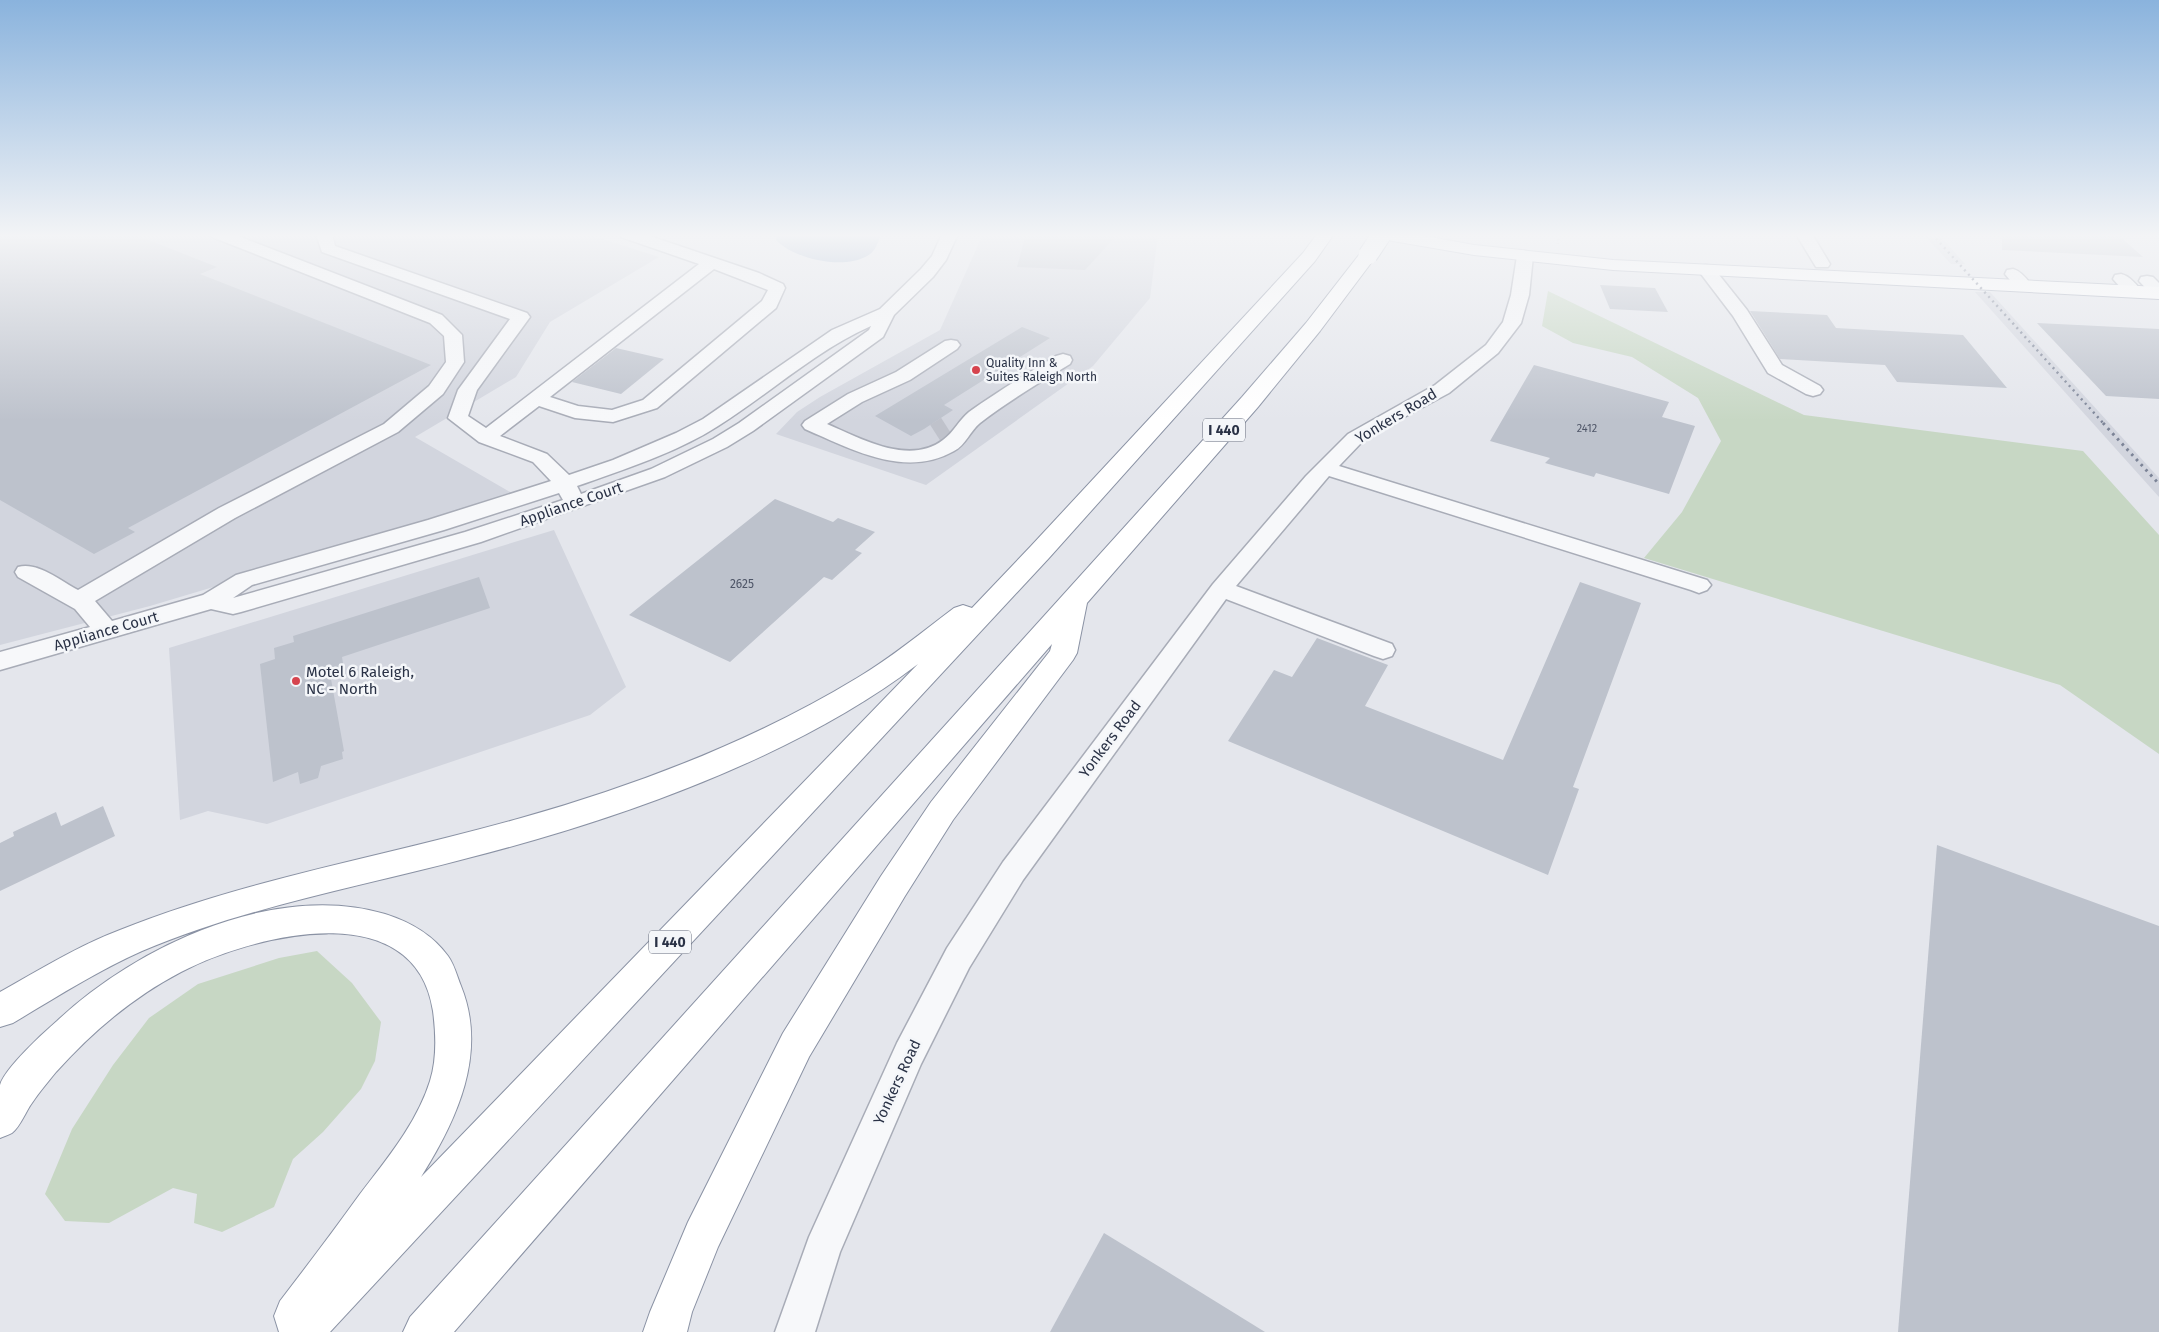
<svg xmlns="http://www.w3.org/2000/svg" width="2159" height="1332" font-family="'Fira Sans',sans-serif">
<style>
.built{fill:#d2d5de}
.green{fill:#c7d7c4}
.water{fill:#9db1cd}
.building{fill:#bdc2cc}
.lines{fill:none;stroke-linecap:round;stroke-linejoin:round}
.minor-tunnel{stroke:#bfc2cb;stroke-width:22;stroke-dasharray:22 11;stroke-linecap:butt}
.minor-casing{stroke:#a8acb7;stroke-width:3}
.major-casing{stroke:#a2a9b9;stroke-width:2}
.highway-casing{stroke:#8a92a4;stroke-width:2}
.path{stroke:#bec1c8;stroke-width:2.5;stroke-dasharray:2.5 2.5;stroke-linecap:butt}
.minor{fill:#f7f8fa;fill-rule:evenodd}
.major{fill:#fff;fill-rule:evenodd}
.highway{fill:#fff;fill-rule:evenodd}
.rail-far1{stroke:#7c8497;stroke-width:2.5;stroke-dasharray:2 4;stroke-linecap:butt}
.rail{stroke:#7c8497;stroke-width:3;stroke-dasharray:2.5 4.5;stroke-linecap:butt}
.highway-bridge-casing{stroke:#8a92a4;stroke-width:21;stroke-linecap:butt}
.highway-bridge{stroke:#fff;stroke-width:19}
.poi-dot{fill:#d6444e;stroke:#f4f6f9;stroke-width:2}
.labels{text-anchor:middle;stroke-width:5;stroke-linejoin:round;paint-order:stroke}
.far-number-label{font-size:11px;fill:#4f5668}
.far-poi-label{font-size:12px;fill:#2a3246;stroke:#f4f6f9;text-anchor:start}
.number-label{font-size:12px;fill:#4f5668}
.shield{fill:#f4f6f9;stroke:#676d7c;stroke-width:1}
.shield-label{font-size:14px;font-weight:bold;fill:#2a3246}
.street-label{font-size:15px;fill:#2a3246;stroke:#f4f6f9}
.poi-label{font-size:15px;fill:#2a3246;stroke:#f4f6f9;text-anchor:start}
</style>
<rect width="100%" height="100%" fill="#e4e6ec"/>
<g class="built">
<path d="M0,234h587l72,23 -109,65 -34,55 -101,60 102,59 -367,110 -150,39z"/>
<path d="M983,234h175l-8,64 -57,68 -167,119 -150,-51 21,-22 23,-15 120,-67z"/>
<path d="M1923,234h15l27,30h-14z"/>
<path d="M1975,292h15l169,186v19z"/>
<path d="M554,530l72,157 -36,28 -323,109 -59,-13 -28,9 -11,-172z"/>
</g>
<g class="green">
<path d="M1548,291l256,124 279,36 76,84v219l-99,-69 -416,-127 38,-46 39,-71 -23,-43 -66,-41 -59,-14 -31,-17z"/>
<path d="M317,951l35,32 29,39 -6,39 -14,28 -38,43 -30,27 -19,48 -52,25 -28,-9 3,-29 -24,-6 -64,35 -44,-2 -20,-27 27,-65 41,-64 36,-47 49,-34 81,-26z"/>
</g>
<path class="water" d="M776,234h105c-3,9 -6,18 -14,22 -24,14 -73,3 -91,-16z"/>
<g class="building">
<path d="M0,234h133l84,33 -17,7 231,91 -303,163 7,4 -41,22 -94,-54z"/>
<path d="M1026,234h92l-33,36 -68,-3z"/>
<path d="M2002,234h115l26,23 -141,-7z"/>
<path d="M1600,285l55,3 13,24 -58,-3z"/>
<path d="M1750,311l77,4 9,13 127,7 44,53 -110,-6 -12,-17 -105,-6z"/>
<path d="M2037,323l122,6v70l-53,-3z"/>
<path d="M1022,327l28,11 -106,67 9,5 -29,19 -13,7 -36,-20z"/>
<path d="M616,348l48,11 -43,35 -49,-12z"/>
<path d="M1534,365l135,37 -7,15 33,9 -26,68 -73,-21 -2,4 -49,-14 5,-5 -60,-17z"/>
<path d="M775,499l58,23 5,-4 37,14 -20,18 7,3 -30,27 -8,-3 -94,85 -101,-47z"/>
<path d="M479,577l11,31 -148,49 3,18 -14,4 13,72 -2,1 1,7 -22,7 -3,12 -18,6 -2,-12 -25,10 -13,-118 15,-5 -1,-11 20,-6 -1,-6z"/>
<path d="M1580,582l61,21 -68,184 6,2 -31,86 -320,-134 46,-71 18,7 25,-39 71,27 -23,41 138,54z"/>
<path d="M103,806l12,30 -115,55v-48l14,-7 -1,-4 43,-20 5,14z"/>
<path d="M1937,845l222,81v406h-261z"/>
<path d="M1104,1233l59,36 102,63h-215z"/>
</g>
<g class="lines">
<path class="minor-tunnel" d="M936,434l11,-7"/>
<defs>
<g id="minor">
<path d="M210,234h23l209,81 20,20 2,27 -21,32 -45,38 -163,86 -140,83 17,20 91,-26 33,-20 192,-55 123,-39 -18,-19 -54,-20 -31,-24 10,-28 52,-71 -188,-67 -6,-18h16l3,12 192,67 3,4 -53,73 -9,26 18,12 213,-164 -78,-27 -2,-3h25l115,39 24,11 2,4 -9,20 -119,100 -44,14 -38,-4 -36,-12 -39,30 47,18 22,21 44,-15 63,-27 27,-14 129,-89 48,-21 41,-40 11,-13 10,-22h16l-12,26 -13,17 -39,38 -11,22 -130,94 -26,16 -62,30 -184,65 -240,70 -8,2 -22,-5 -211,61v-18l90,-25 -15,-18 -57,-32 -3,-5 3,-5c19,-6 43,14 60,23l141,-82 165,-84 45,-38 17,-24 -2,-26 -14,-13 -218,-86zM714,269l54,21 -6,11 -119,99 -31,10 -34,-4 -28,-9zM871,326l-2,4 -130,93 -26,16 -62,30 -70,25 -4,-8c46,-16 101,-34 141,-60 51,-32 97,-75 153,-100zM559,493l4,7 -98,32 -232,66 19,-13 192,-55z"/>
<path d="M1796,234h16l18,30 -2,3h-12z"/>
<path d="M1525,251l6,2 2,3 -4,39 -8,28 -23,30 -49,40 -67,36 -20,13 -23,24 368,114 4,5 -4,5 -8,3 -8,-3 -362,-114 -93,110 156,58 3,6 -3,6 -9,3 -9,-3 -148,-57 -203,281 -54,88 -48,96 -81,188 -25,80h-40l34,-95 88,-194 50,-95 56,-86 210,-278 93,-108 42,-42 87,-49 51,-40 17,-23 8,-27 6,-39 2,-3z"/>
<path d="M1706,265l6,1 35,44 35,55 38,21 3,4 -3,4 -7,2 -7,-2 -38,-21 -35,-57 -35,-46 2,-4z"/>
<path d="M2013,269c8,2 14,10 19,17l-2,4h-12l-13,-16 2,-4z"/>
<path d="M2121,274c9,2 16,11 21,18l-2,4h-12l-15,-17 2,-4z"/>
<path d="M2147,276l6,1 6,6v14l-6,-1 -14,-15 2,-4z"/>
<path d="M951,340l6,1 3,4 -3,4 -47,31 -48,22 -35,22c33,14 82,42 116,16 11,-8 16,-20 26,-28 28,-20 58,-38 87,-56l7,-2 7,2 2,4 -2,4c-31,19 -62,37 -90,59 -10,8 -14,22 -26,28 -49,28 -103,-2 -149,-22l-3,-4 3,-4 43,-27 48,-22 49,-31z"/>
</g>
<path id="major" d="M1373,234h41l60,11 139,15 546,27v12l-546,-29 -139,-15 -93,-16 -6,-1z"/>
<g id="highway">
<path d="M1317,234h17l-19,27 -266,297 -719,774h-51l-5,-16 6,-15c27,-35 54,-71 80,-107 26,-34 57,-71 70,-113 7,-22 6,-47 3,-70 -18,-118 -181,-76 -252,-39 -48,25 -89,60 -125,100 -8,10 -17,20 -24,31 -6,8 -12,24 -20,30 -3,2 -8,3 -12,5 0,-12 0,-43 0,-53 5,-17 43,-52 57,-64 79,-75 219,-140 328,-107 25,8 47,20 63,42 6,8 9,20 13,30 27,67 -4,134 -40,191l497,-513c-123,94 -301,156 -450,194 -109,29 -222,49 -326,93 -45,20 -87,47 -129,72l-13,4v-35c39,-22 78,-46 120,-62 130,-52 268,-74 401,-112 117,-33 232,-77 336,-140 34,-20 65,-46 97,-70l9,-3 9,3 59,-62 272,-293z"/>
<path d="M1368,250l6,1 3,4 -57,76 -62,76 -171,196 -10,50 -4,7 -120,160 -48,76 -96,161 -91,190 -26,65 -5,20h-44l7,-20 38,-90 95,-189 98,-157 50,-74 119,-151 2,-7 -598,688h-51l7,-15 832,-920 64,-74 56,-72z"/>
</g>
</defs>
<use href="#minor" class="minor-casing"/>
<use href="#major" class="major-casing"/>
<use href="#highway" class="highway-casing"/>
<path class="path" d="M1557,234l2,2 -1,8"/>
<use href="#minor" class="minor"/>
<use href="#major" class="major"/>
<use href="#highway" class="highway"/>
<path class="rail-far1" d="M1932,234l172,190"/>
<path class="rail" d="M2103,423l56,61"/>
<defs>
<path id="highway-bridge" d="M1368,255l14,-21"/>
</defs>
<use href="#highway-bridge" class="highway-bridge-casing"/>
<use href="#highway-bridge" class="highway-bridge"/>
</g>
<linearGradient id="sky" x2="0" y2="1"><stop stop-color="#8ab3dd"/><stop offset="0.56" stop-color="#f3f4f6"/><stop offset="1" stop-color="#f3f4f6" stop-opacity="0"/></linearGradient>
<rect width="2159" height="421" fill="url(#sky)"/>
<g class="poi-dot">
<circle cx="976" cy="370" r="5"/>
<circle cx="296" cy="681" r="5"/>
</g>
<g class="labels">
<g class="far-number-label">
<text x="1587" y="432">2412</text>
</g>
<g class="far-poi-label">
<text x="986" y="367">Quality Inn &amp;<tspan x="986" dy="14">Suites Raleigh North</tspan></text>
</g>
<g class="number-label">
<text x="742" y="588">2625</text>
</g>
<g class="shield">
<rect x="1203" y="418.5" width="42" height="23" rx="4"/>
<rect x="649" y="930.5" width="42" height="23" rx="4"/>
</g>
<g class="shield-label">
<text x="1224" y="435">I 440</text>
<text x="670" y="947">I 440</text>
</g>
<g class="street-label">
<text transform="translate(1396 416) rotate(-31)" y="5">Yonkers Road</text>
<text transform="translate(571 504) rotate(-19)" y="5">Appliance Court</text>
<text transform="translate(106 631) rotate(-16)" y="5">Appliance Court</text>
<text transform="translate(1110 739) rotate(-53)" y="5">Yonkers Road</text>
<text transform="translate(897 1082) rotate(-65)" y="5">Yonkers Road</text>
</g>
<g class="poi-label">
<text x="306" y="677">Motel 6 Raleigh,<tspan x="306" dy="17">NC - North</tspan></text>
</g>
</g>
</svg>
